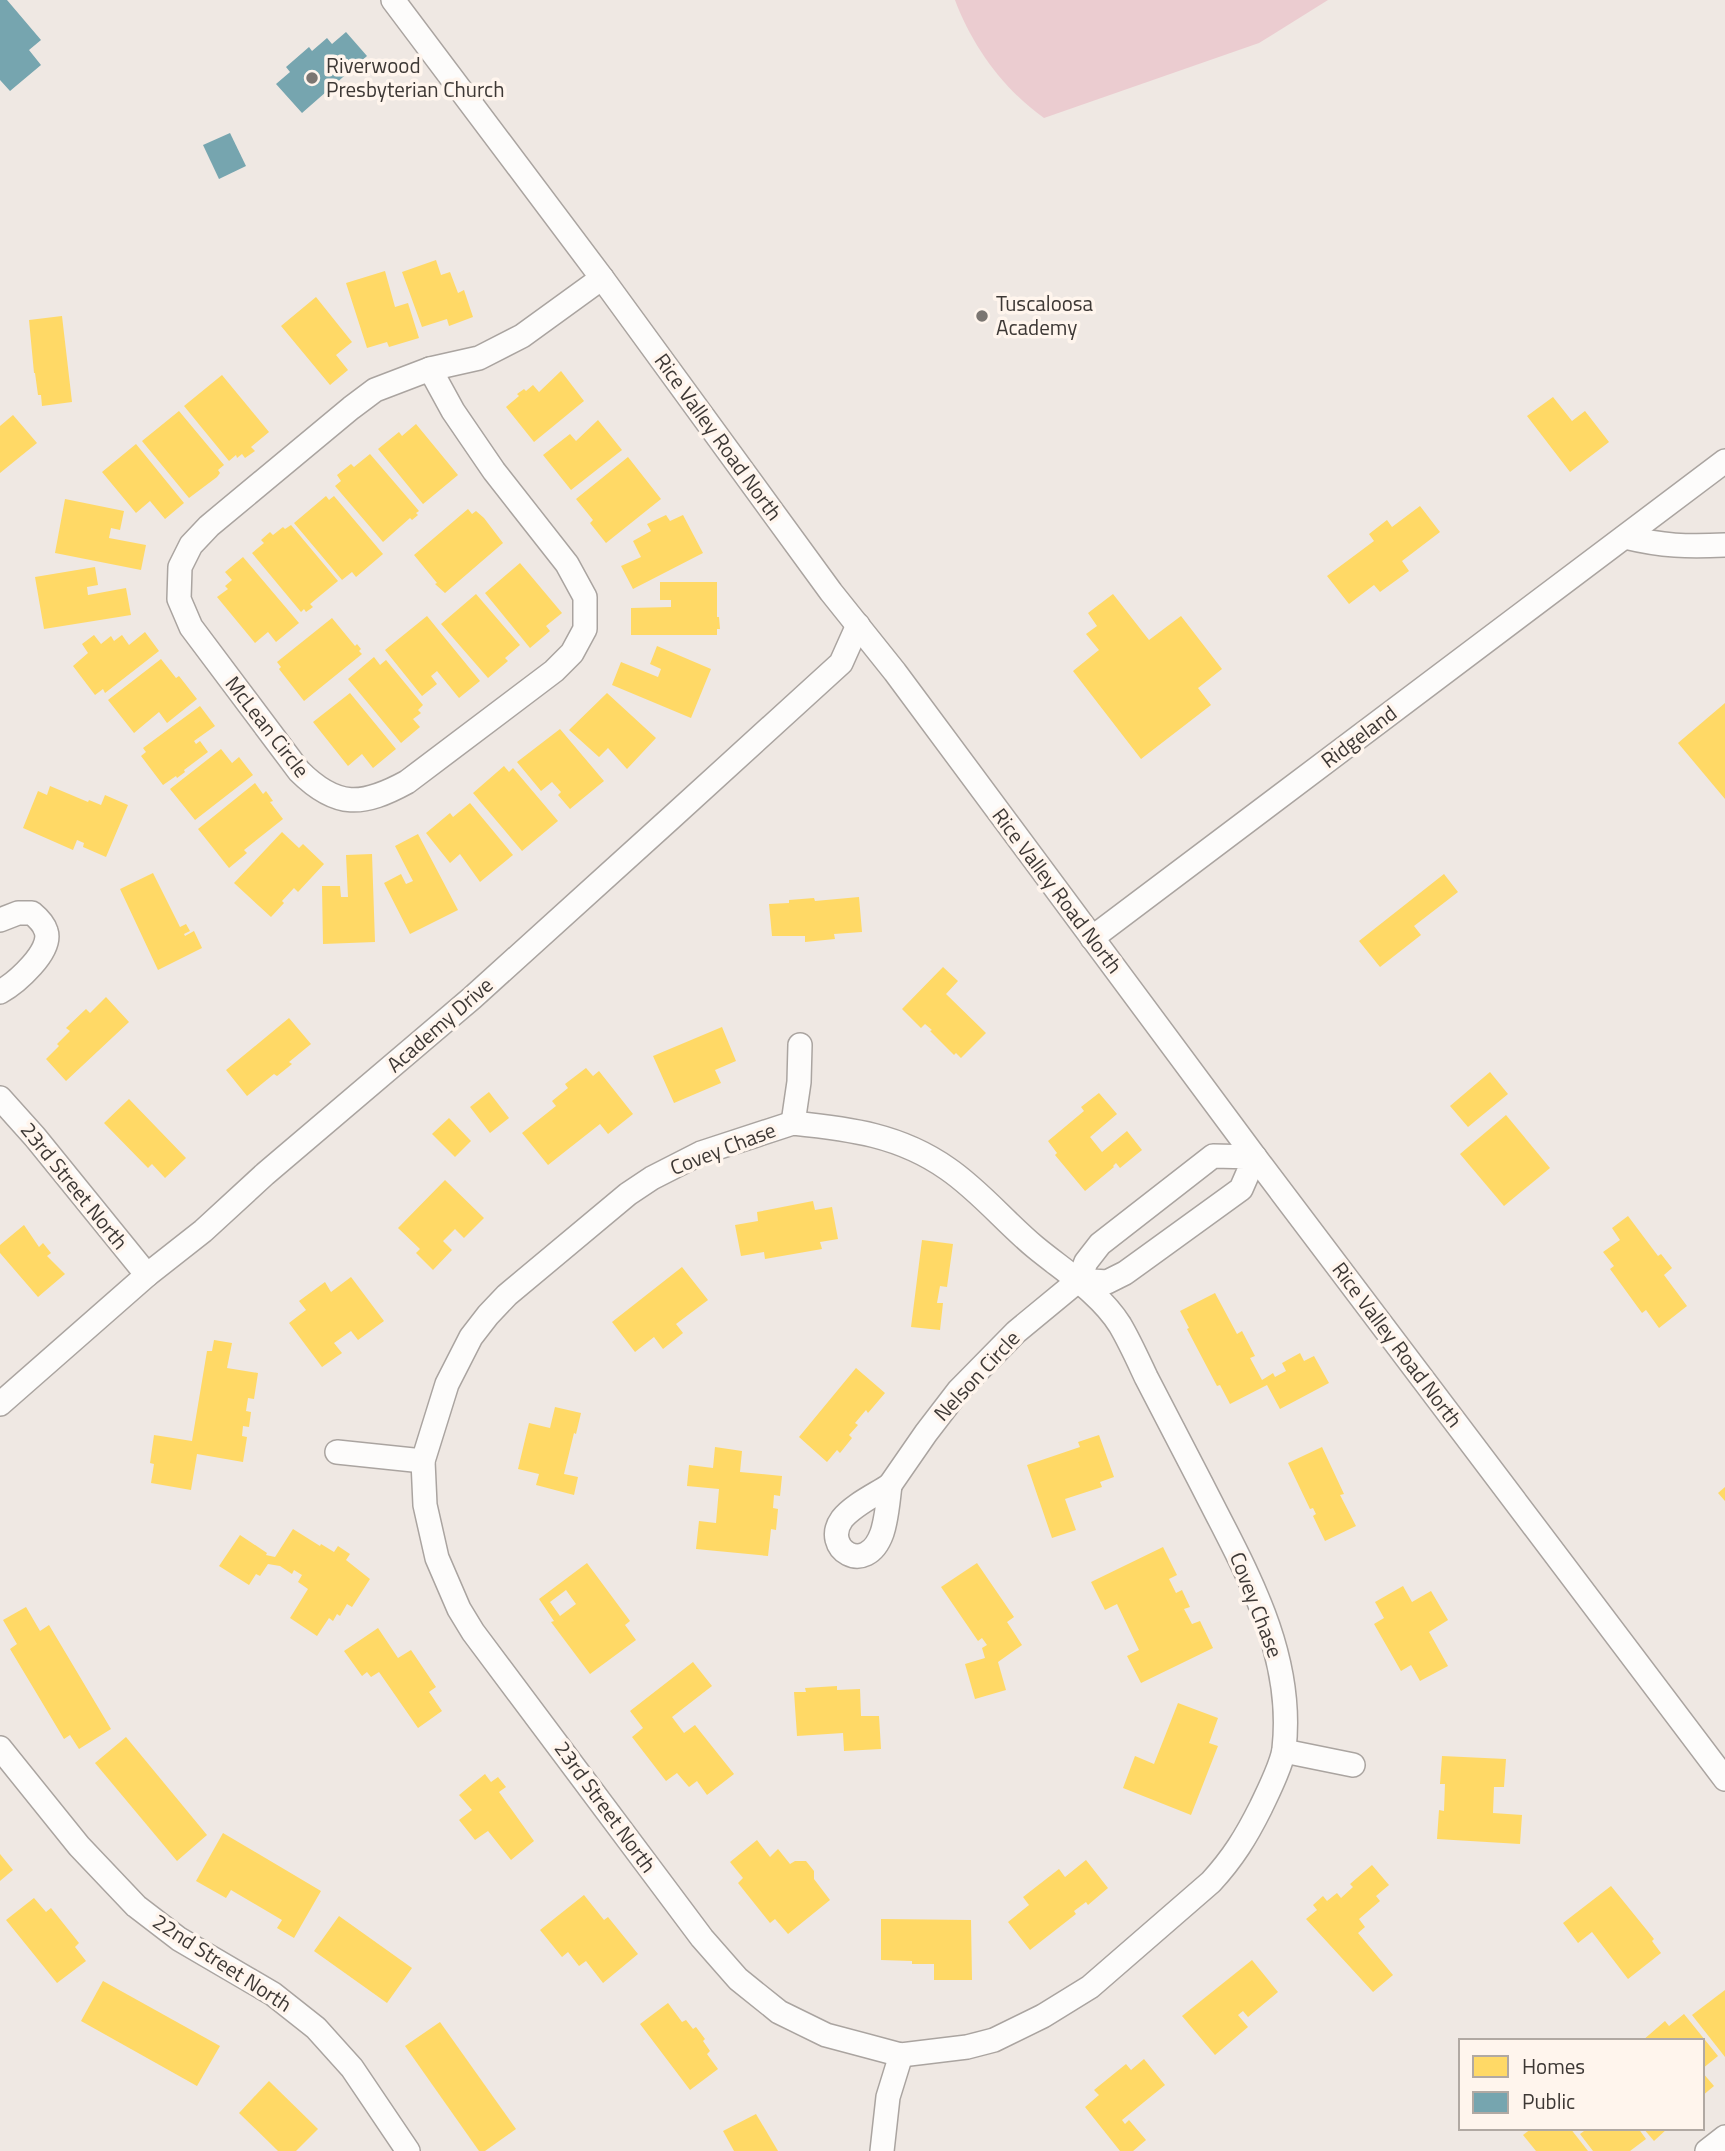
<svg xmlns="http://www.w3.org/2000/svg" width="1725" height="2151" font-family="'Titillium Web',sans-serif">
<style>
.green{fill:#ebccd0}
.homes{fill:#ffd966;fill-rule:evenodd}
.public{fill:#76a5af}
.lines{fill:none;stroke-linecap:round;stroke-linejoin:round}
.minor-casing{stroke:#aaa4a0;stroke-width:26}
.minor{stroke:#fdfcfb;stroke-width:23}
.poi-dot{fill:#7b7672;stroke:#fff5ed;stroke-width:2.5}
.labels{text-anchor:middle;stroke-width:7;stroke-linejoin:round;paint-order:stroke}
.poi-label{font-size:21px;fill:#3d3835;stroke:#fff5ed;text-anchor:start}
.street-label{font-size:21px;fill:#3d3835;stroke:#fff5ed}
</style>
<rect width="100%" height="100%" fill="#efe8e3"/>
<path class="green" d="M955,0h373l-69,43 -215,75c-40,-28 -72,-72 -89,-118z"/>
<g class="homes">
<path d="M436,260l5,15 9,-3 8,21 6,-3 9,27 -24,9 -2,-7 -25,8 -20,-55z"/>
<path d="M385,271l10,36 13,-4 11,35 -30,9 -2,-5 -20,6 -21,-65z"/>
<path d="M316,297l36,45 -16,13 12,15 -18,15 -49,-59z"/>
<path d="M62,316l10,86 -30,4 -1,-11h-3l-3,-22h-1l-5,-53z"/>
<path d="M561,371l23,30 -50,41 -28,-35 13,-11 -2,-2 7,-5 2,2 7,-6 6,7z"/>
<path d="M222,375l47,57 -18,15 4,4 -10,7 -3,-4 -5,4 -1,-3 -7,6 -45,-55z"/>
<path d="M1553,397l19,24 13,-10 24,31 -39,30 -43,-56z"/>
<path d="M179,411l45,54 -6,5 2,3 -3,4 -28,21 -47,-57z"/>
<path d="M13,415l24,28 -37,30v-47z"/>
<path d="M598,420l24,30 -51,40 -28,-35 27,-21 6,7z"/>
<path d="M416,424l42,51 -35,29 -45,-55 21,-17 3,4z"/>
<path d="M136,444l48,59 -19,16 -15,-18 -14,12 -34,-41z"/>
<path d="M370,454l49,57 -3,2 2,2 -6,5 -2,-2 -27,24 -48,-56 6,-5 -4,-6 14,-11 3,3z"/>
<path d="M628,457l33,42 -55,44 -16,-20 3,-3 -17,-21z"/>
<path d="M326,496l3,4 5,-4 49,58 -27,23 -4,-5 -10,8 -48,-57z"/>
<path d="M65,499l59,12 -4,19 -9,-2 -2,10 37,7 -5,25 -86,-17z"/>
<path d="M1420,506l20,26 -38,29 7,10 -29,21 -6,-7 -25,19 -22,-28 47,-35 -5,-7 18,-14 5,7z"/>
<path d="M468,509l4,5 4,-3 8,7 19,25 -58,50 -10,-9 2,-1 -23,-28z"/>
<path d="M666,515l4,6 13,-6 20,38 -70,36 -12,-23 20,-9 -8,-16 18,-10 -4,-7z"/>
<path d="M291,525l47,56 -28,23 3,3 -7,5 -2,-3 -3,3 -49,-59 12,-10 -3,-3 9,-8 3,3 10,-8 2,2z"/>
<path d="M243,557l56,66 -23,19 -8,-10 -13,11 -38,-46 11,-8 -3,-3 7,-6 -7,-8z"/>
<path d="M520,563l42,50 -16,13 4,5 -20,17 -45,-55z"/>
<path d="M95,567l3,18 -11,2 1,8 38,-7 5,27 -87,14 -9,-52z"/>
<path d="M660,582h57v35h2l1,12h-3v6h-86v-27l40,-1v-7h-11z"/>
<path d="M476,594l44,51 -15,13 3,3 -20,17 -47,-54z"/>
<path d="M1113,594l36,46 32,-24 41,53 -24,19 13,17 -70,54 -68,-88 26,-21 -13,-16 11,-8 -9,-13z"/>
<path d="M427,616l53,65 -21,17 -22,-27 -6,5 6,8 -15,12 -37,-46z"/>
<path d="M332,618l23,28 2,-2 4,5 -2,2 3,3 -58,47 -25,-32 2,-2 -4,-5z"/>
<path d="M145,632l14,19 -54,42 -2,-4 -8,6 -22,-29 15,-13 -6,-9 12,-9 7,9 10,-8 3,5 8,-6 7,10z"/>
<path d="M657,646l54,23 -20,49 -79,-33 9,-23 37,15 3,-8 -11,-5z"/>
<path d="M374,657l6,8 6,-5 37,45 -5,5 3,3 -8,6 7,8 -19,16 -53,-64z"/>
<path d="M161,659l15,19 3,-2 18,23 -30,24 -8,-11 -25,21 -26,-33z"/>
<path d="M350,693l46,56 -23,19 -11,-14 -14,12 -35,-44z"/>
<path d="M607,693l49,45 -29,31 -19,-21 -9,9 -30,-27z"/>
<path d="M1725,703v96l-47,-56z"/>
<path d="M200,706l15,20 -21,15 2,3 4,-3 8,11 -24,18 1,2 -8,6 -1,-2 -13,9 -22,-29 5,-4 -3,-4z"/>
<path d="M560,729l44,52 -34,28 -12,-14 3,-3 -9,-10 -11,9 -24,-29z"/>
<path d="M221,749l11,14 7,-6 14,18 -58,45 -25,-31z"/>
<path d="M504,766l5,6 4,-4 45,53 -36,30 -49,-58z"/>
<path d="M255,783l8,11 3,-3 7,10 -3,1 13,17 -39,31 3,3 -18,15 -31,-39z"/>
<path d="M50,786l38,16 1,-2 12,5 4,-10 23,10 -22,52 -23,-10 1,-4 -7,-3 -4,10 -50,-22 15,-37 9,4z"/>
<path d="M470,803l43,52 -33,27 -20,-28 -10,9 -24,-30 24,-20 3,4z"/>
<path d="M282,832l17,16 4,-4 21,20 -26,28 -4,-4 -12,13 2,2 -13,14 -37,-34z"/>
<path d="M418,834l40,76 -48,24 -26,-51 17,-9 5,10 7,-3 -18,-35z"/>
<path d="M372,854l3,88 -52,2 -1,-58h18l1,11h7l-2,-42z"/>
<path d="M153,873l27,54 6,-3 4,7 -6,3 1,2 9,-5 8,17 -44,22 -38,-81z"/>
<path d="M1444,874l14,18 -44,34 7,9 -41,32 -21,-26z"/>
<path d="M859,897l3,35 -28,2 1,5 -30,3v-6h-33l-3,-32 20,-1v-3l25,-2 1,3z"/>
<path d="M943,967l15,14 -12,13 40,39 -25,25 -5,-5 -2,2 -24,-24 2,-1 -7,-6 -4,4 -19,-19z"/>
<path d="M106,997l23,25 -63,59 -20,-22 13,-13 -2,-2 13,-13 -4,-3 20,-19 4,4z"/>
<path d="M289,1018l22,26 -22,18 3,2 -15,12 -3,-2 -27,22 -21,-26z"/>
<path d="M722,1027l14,34 -21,9 6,13 -47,20 -21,-47z"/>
<path d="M586,1068l7,8 6,-5 34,43 -25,20 -8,-10 -52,41 -26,-32 34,-27 -4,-5 16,-13 -3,-4z"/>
<path d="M1490,1072l18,22 -40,33 -18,-21z"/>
<path d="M489,1092l20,26 -19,15 -20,-26z"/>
<path d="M1099,1093l18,21 -27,23 12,15 25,-21 15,19 -22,18 -4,-5 -3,3 1,1 -29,24 -30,-36 2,-2 -9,-12 36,-30 -3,-4z"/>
<path d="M129,1099l57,59 -21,20 -13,-14 -4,4 -44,-45z"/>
<path d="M1506,1115l44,53 -46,38 -44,-52z"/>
<path d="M449,1118l22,23 -16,16 -23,-23z"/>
<path d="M445,1180l39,38 -20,20 -9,-9 -12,12 9,9 -19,20 -17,-17 4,-4 -22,-21z"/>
<path d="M813,1201l2,9 17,-3 6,32 -18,3 2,7 -57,10 -1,-7 -23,4 -6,-31 23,-4 -1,-9z"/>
<path d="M1628,1216l30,40 3,-2 11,14 -8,7 23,31 -28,22 -13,-18 -4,3 -32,-44 4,-3 -11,-14 17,-12 -8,-12z"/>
<path d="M24,1225l15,22 4,-4 8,10 -4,3 18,18 -27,23 -38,-44v-8z"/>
<path d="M922,1240l31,4 -6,43 -7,-1 -3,17h6l-3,27 -29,-3z"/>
<path d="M682,1267l26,33 -32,24 7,9 -20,16 -9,-12 -19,15 -23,-30z"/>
<path d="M351,1277l33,44 -26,19 -7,-9 -17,12 8,10 -20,14 -33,-44 17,-13 -7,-9 26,-19 6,10z"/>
<path d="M1215,1293l22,41 5,-3 13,25 -5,2 12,22 11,-7 2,4 11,-6 -4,-8 18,-10 4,8 10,-5 15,27 -49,26 -13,-24 -37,19 -10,-19 -3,1 -30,-57 2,-1 -9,-17z"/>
<path d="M214,1340l18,3 -5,25 31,5 -4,26 -6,-1 -2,13 5,1 -2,15 -6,-1 -1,10 5,1 -4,25 -46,-8 -6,36 -40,-7 3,-19 -4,-1 4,-28 38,6 15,-90h5z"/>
<path d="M856,1368l29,25 -17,20 -2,-3 -11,13 3,2 -9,10 3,3 -12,15 -3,-3 -10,12 -28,-25z"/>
<path d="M555,1407l26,6 -5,21 -2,-1 -10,41 14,3 -4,18 -38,-10 3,-11 -21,-5 11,-46 21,5z"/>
<path d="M1099,1435l15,42 -14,5 2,5 -37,12 11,31 -24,8 -25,-73 53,-18 -2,-5z"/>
<path d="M715,1447l27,4 -2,21 42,4 -2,20 -6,-1 -1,13 5,1 -2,21 -5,-1 -3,27 -72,-7 3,-28 17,2 3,-34 -32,-3 2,-21 24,3z"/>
<path d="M1322,1447l22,47 -4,1 16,31 -31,15 -12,-25 3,-2 -3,-6 -3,1 -22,-46z"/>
<path d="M1725,1487v14l-7,-8z"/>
<path d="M293,1529l27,17 1,-2 13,8 4,-6 12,8 -4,6 24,19 -18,28 -5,-3 -7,12 -3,-2 -4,7 -4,-3 -12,18 -27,-18 18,-29 -10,-7 4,-7 -8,-5 -2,4 -12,-8 -12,-2 -8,12 -4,-2 -7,11 -30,-19 21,-31 27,18 -1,2 9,2z"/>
<path d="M1163,1547l14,28 -8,4 7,14 6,-3 8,17 -6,2 8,15 8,-3 13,27 -72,35 -14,-27 12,-6 -22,-46 -12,6 -14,-28z"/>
<path d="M587,1563l43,58 -5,4 11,15 -46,34 -39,-52 3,-1 -15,-22zM566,1590l10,14 -16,12 -10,-14z"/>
<path d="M977,1563l37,54 -7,5 15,23 -24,17 8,28 -31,9 -10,-35 20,-6 -3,-10 5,-3 -5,-7 -4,3 -37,-54z"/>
<path d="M1403,1586l9,16 19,-11 17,29 -19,12 19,34 -28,15 -9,-16 -10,6 -27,-47 10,-6 -9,-16z"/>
<path d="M26,1607l14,24 9,-6 62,104 -32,20 -9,-14 -6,4 -54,-90 7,-5 -14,-24z"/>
<path d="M378,1628l20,30 13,-8 25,37 -7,5 13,19 -24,17 -39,-56 -8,5 -4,-5 -5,4 -18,-25z"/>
<path d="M693,1662l19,24 -40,31 12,16 11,-8 39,49 -27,21 -10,-14 -8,6 -12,-14 -11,8 -34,-44 11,-9 -13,-17z"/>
<path d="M837,1686v4l23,-1 1,27h18l2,33 -37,2 -1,-18 -46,3 -3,-44h12l-1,-4z"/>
<path d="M1178,1703l40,15 -9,25 9,3 -27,69 -68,-27 12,-32 19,8z"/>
<path d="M126,1737l81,98 -30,26 -82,-98z"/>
<path d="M1442,1756l64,3 -2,28h-10l-1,26 29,2 -2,29 -83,-5 2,-29 5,1 1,-27h-5z"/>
<path d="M485,1774l6,8 7,-5 8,10 -7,5 35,49 -23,19 -23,-29 -13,9 -16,-20 13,-10 -13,-15z"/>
<path d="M223,1833l98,58 -27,47 -17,-10 5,-8 -51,-30 -5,8 -30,-17z"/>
<path d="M757,1840l13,17 8,-8 12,15 5,-3h11l8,10v8l16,21 -42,34 -13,-15 -5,4 -32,-40 5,-5 -13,-16z"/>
<path d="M0,1854l13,16 -13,11z"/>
<path d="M1086,1860l22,28 -20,17 -2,-3 -12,9 2,3 -46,36 -22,-28 21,-17 -6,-8 36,-28 6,8z"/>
<path d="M1372,1865l17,20 -13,11 4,5 -21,18 6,8 -7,6 35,42 -20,17 -67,-73 11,-9 -4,-5 10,-9 4,5 10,-8 4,5 12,-11 -3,-3z"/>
<path d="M1611,1886l43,53 -2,2 9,12 -33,26 -36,-47 -14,11 -15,-20z"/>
<path d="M584,1895l20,25 4,-3 30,37 -35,29 -17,-22 -7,5 -11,-14 -6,5 -22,-27z"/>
<path d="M34,1898l12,14 5,-4 28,35 -4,4 11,14 -29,22 -51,-63z"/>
<path d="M339,1916l73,52 -25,35 -73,-52z"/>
<path d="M881,1919l90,1 1,60h-38v-16h-22v-3l-31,-1z"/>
<path d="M1252,1960l26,32 -30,25 -5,-6 -5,4 10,12 -33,28 -33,-39z"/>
<path d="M103,1981l117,65 -23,40 -116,-65z"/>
<path d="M1725,1990v67l-33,-42z"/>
<path d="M668,2003l14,19 4,-2 7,9 3,-2 9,12 -2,2 7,10 -3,3 11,15 -28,21 -50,-66z"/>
<path d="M1684,2014l34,42 -16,13v-28h-60l23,-20 4,5z"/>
<path d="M440,2022l76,107 -31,22h-6l-74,-105z"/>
<path d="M1144,2059l21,26 -43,35 3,4 4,-4 17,20 -13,11h-13l-35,-44 14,-12 -5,-5 32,-26 5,6z"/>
<path d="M1702,2072l12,14 -12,10z"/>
<path d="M269,2081l49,48 -22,22h-18l-39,-38z"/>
<path d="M756,2114l22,37h-44l-11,-20z"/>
<path d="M1532,2128h38l18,23h-52l-13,-16z"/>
<path d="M1582,2128h56l8,11 -16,12h-37l-13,-17 4,-3z"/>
<path d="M1643,2128h25l-14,13z"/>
</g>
<g class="public">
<path d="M0,0h7l34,40 -12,10 12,15 -31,26 -10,-11z"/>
<path d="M346,32l21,24 -65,57 -26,-29 14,-12 -4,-5 23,-20 3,4 15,-13 5,6z"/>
<path d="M230,133l16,33 -27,13 -16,-34z"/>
</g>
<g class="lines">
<defs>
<g id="minor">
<path d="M393,0l209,278 229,314 64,80 360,485 470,622"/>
<path d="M430,369l23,42 41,60 73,93 18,33v32l-13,24 -18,18 -147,111c-44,24 -70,27 -108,-11l-108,-144 -12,-28 1,-32 11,-22 18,-19 142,-118 24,-18z"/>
<path d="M430,369l49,-11 43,-22 80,-58"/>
<path d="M1625,537c38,9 62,10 100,8"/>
<path d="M0,920l18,-7h14c6,5 12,11 14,18 7,20 -30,52 -46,61"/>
<path d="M1092,938l633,-477"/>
<path d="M0,1098l35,39 112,138"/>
<path d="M793,1123c57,6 107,12 155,46 32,22 57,53 87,78 29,24 65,46 85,78 10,17 18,35 26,52 19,36 37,72 56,108 42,83 93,167 82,264 -2,16 -16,43 -23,58 -15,30 -28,51 -50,75l-121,105 -47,29 -49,24 -27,7 -66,8 -75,-20 -47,-23 -41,-33 -36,-41 -229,-306 -14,-23 -22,-51 -12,-53 -2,-44 24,-77 24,-47 17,-22 19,-20 121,-101 24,-16 49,-25z"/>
<path d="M793,1123l6,-41 1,-37"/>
<path d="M0,1404l147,-129 56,-44 62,-57 207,-176 200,-181 169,-154 17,-38"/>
<path d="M337,1452l86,9"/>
<path d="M890,1485l36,-52 33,-43 57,-58 63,-52 7,-18 14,-18 113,-88 42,1 -14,32 -116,84 -18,9 -28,-2"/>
<path d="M890,1485c-2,16 -3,33 -8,48 -16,45 -61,15 -40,-14 11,-14 33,-24 48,-34z"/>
<path d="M0,1748l79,98 57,60 43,33 94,55 43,34 36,40 56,83"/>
<path d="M1284,1751l69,14"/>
<path d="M882,2151l6,-54 13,-42"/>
<path d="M1707,2151l18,-14"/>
</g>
</defs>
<use href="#minor" class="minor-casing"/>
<use href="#minor" class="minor"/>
</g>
<g class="poi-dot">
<circle cx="312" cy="78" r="7"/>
<circle cx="982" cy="316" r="7"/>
</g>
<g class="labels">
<g class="poi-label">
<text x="326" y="73">Riverwood<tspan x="326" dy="24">Presbyterian Church</tspan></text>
<text x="996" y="311">Tuscaloosa<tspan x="996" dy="24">Academy</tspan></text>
</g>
<g class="street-label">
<text transform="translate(718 437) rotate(54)" y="7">Rice Valley Road North</text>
<text transform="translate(267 727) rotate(52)" y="7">McLean Circle</text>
<text transform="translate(1359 737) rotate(-37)" y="7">Ridgeland</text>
<text transform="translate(1057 891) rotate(53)" y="7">Rice Valley Road North</text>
<text transform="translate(440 1025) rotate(-41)" y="7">Academy Drive</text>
<text transform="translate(723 1149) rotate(-21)" y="7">Covey Chase</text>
<text transform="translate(74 1186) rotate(51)" y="7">23rd Street North</text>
<text transform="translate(1397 1345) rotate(53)" y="7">Rice Valley Road North</text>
<text transform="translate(977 1376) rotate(-47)" y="7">Nelson Circle</text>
<text transform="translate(1256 1605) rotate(69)" y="7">Covey Chase</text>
<text transform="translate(605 1807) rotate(54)" y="7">23rd Street North</text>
<text transform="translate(222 1963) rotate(33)" y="7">22nd Street North</text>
</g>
</g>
<rect x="1459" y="2039" width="245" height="91" fill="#fff5ed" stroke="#b1a9a3" stroke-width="2"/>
<rect x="1473" y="2056" width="35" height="21" fill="#ffd966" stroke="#b1a9a3" stroke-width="2"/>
<text x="1522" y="2074" font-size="21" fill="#3d3835">Homes</text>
<rect x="1473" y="2092" width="35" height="21" fill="#76a5af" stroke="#b1a9a3" stroke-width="2"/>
<text x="1522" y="2109" font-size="21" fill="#3d3835">Public</text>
</svg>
